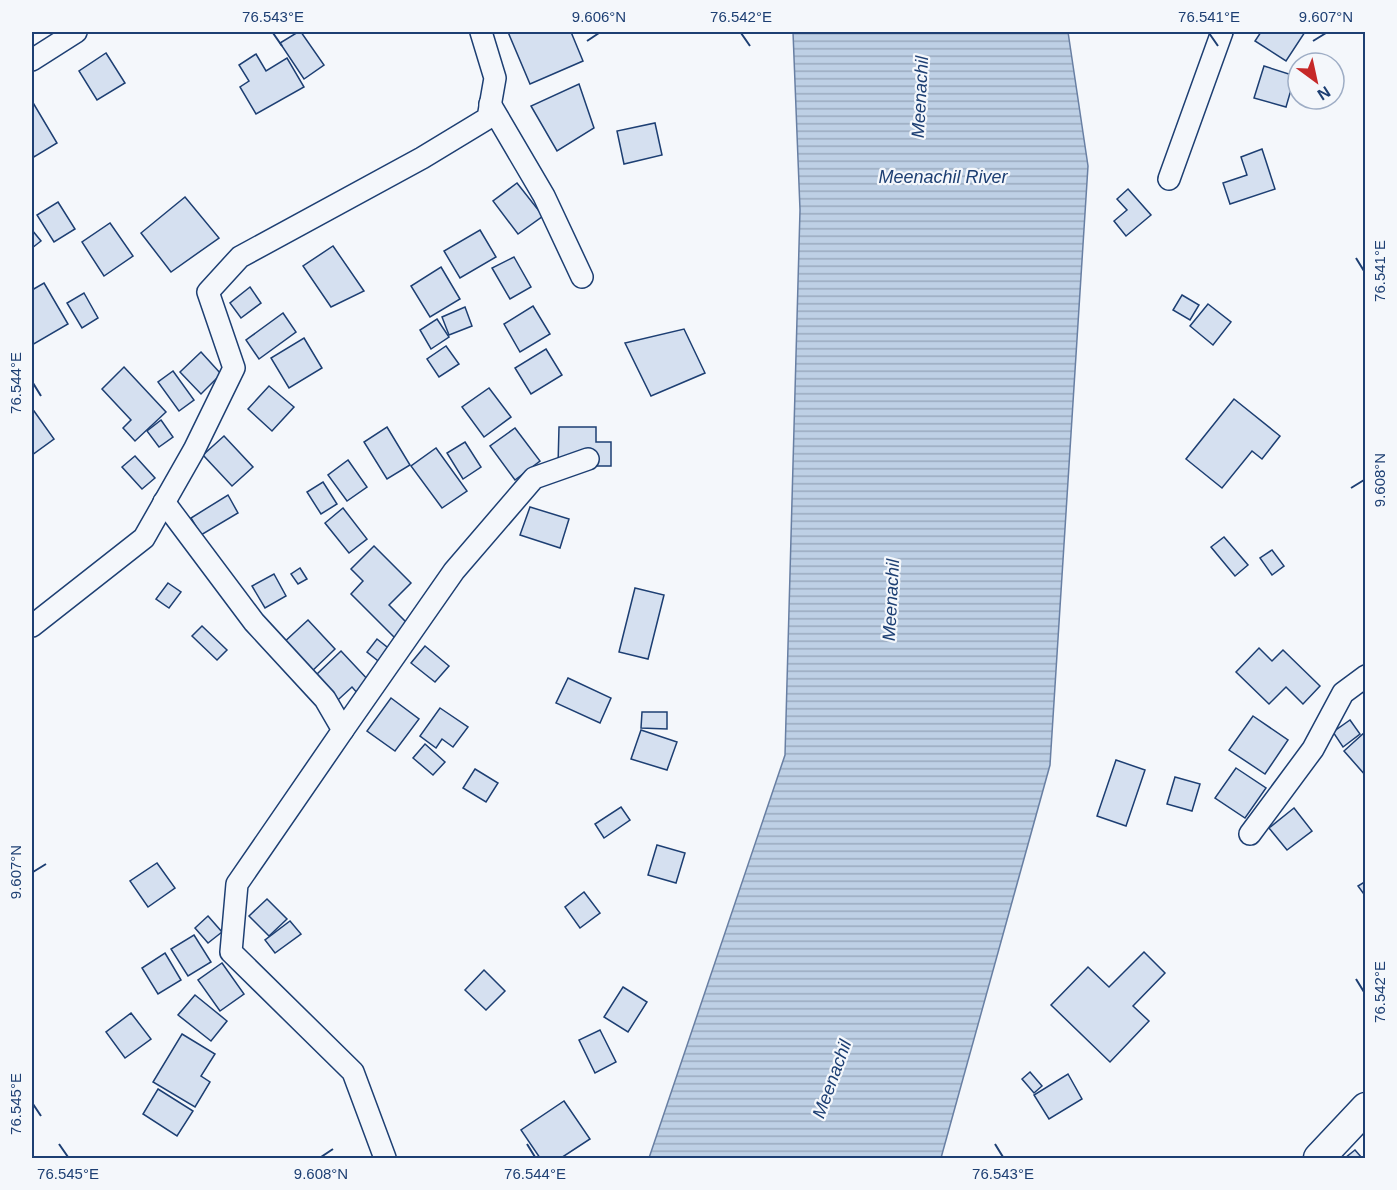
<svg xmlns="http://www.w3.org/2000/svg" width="1397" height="1190" font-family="Arial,sans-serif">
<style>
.water{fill:url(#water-rules);stroke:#687fa3;stroke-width:1.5}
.building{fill:#d5e0f0;stroke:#1d3f73;stroke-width:1.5}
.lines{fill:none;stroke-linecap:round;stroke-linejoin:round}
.minor-casing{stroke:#1d3f73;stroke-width:24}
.secondary-casing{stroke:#1d3f73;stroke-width:33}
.minor{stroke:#f4f7fb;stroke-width:21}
.secondary{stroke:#f4f7fb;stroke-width:30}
.ticks{fill:none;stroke:#1d3f73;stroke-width:2}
.labels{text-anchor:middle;stroke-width:4.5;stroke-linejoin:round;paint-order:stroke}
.water-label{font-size:18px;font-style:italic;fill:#1d3f73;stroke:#f4f7fb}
.neatline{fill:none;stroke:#1d3f73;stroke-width:2}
.ticks-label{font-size:15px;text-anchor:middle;fill:#1d3f73}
</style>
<defs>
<pattern id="water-rules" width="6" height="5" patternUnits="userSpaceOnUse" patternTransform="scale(1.5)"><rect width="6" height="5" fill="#bed0e5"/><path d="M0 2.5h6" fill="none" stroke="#9aaabe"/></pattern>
</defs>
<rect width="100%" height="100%" fill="#f4f7fb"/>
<path class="water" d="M793,32h275l20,134 -38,599 -109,393h-292l136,-403 15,-545z"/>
<g class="building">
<path d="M298,32h3l23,33 -20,14 -24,-36z"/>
<path d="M508,32h63l12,29 -53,23z"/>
<path d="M1261,32h44l-19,29 -31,-20z"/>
<path d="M106,53l19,30 -28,17 -18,-29z"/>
<path d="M256,54l10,17 21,-13 17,29 -48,27 -16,-27 9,-6 -10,-16z"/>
<path d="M1264,66l31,10 -9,31 -32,-9z"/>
<path d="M579,84l15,44 -37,23 -26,-45z"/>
<path d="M32,101l25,42 -23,14 -2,-5z"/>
<path d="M655,123l7,32 -38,9 -7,-33z"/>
<path d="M1262,149l13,40 -45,15 -7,-21 24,-8 -6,-18z"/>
<path d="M517,183l26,33 -25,18 -25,-33z"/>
<path d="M1128,189l23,26 -25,21 -12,-15 13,-11 -10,-11z"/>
<path d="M185,197l34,41 -48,34 -30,-39z"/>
<path d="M58,202l17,27 -21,13 -17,-27z"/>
<path d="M110,223l23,33 -29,20 -22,-34z"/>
<path d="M32,230l9,11 -9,7z"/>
<path d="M480,230l16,27 -36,21 -16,-27z"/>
<path d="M333,246l31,45 -33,16 -28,-41z"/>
<path d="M514,257l17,30 -21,12 -18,-31z"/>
<path d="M441,267l19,32 -30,18 -19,-31z"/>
<path d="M44,283l24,41 -36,21v-55z"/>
<path d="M250,287l11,16 -20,15 -11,-15z"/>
<path d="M84,293l14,25 -16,10 -15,-25z"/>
<path d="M1182,295l17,10 -9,15 -17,-10z"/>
<path d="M1208,304l23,18 -18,23 -23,-19z"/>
<path d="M533,306l17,28 -30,18 -16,-28z"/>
<path d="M465,307l7,19 -23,9 -7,-18z"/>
<path d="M283,313l13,19 -37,27 -13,-19z"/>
<path d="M437,319l12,18 -18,12 -11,-19z"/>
<path d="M684,329l21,44 -54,23 -26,-53z"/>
<path d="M304,338l18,30 -33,20 -18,-30z"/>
<path d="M446,346l13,18 -20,13 -12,-18z"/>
<path d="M546,349l16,26 -31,19 -16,-26z"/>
<path d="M201,352l20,22 -20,20 -21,-22z"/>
<path d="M124,367l42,45 -31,29 -12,-13 8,-8 -29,-31z"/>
<path d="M173,371l21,29 -15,11 -21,-29z"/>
<path d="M269,386l25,21 -22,24 -24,-22z"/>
<path d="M489,388l22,29 -27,20 -22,-30z"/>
<path d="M1234,399l46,37 -18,23 -10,-8 -30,37 -36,-29z"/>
<path d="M34,411l20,28 -22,16v-43z"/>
<path d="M161,420l12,17 -14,10 -12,-16z"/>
<path d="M387,427l23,38 -23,14 -23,-37z"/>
<path d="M559,427h37v15h15v24h-53z"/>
<path d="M515,428l25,33 -25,19 -25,-34z"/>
<path d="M224,436l29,31 -21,19 -29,-31z"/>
<path d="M465,442l16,25 -18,12 -16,-26z"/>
<path d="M436,448l31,43 -25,17 -31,-42z"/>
<path d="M135,456l20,22 -13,11 -20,-22z"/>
<path d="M348,460l19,27 -20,14 -19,-26z"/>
<path d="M323,482l14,22 -16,10 -14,-22z"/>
<path d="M228,495l10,18 -37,22 -10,-17z"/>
<path d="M530,507l39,12 -9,29 -40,-13z"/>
<path d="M343,508l24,31 -18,14 -24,-30z"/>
<path d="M1224,537l24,28 -13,11 -24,-29z"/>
<path d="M374,546l37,37 -22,22 23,23 -14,13 -47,-47 12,-13 -12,-12z"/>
<path d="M1272,550l12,16 -12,9 -12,-17z"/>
<path d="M300,568l7,11 -9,5 -7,-10z"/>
<path d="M274,574l12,22 -21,12 -13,-22z"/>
<path d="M168,583l13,9 -12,16 -13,-9z"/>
<path d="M635,588l29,7 -16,64 -29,-7z"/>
<path d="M308,620l27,29 -26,25 -28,-29z"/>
<path d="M202,626l25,24 -10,10 -25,-24z"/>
<path d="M377,639l15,12 -10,13 -15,-12z"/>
<path d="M425,646l24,20 -14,16 -24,-19z"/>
<path d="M1259,648l13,13 11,-11 37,36 -17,18 -17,-17 -17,17 -33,-32z"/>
<path d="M341,651l30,32 -12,12 -7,-8 -25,23 -11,-35z"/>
<path d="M568,678l43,20 -11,25 -44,-20z"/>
<path d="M391,698l28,21 -24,32 -28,-20z"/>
<path d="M440,708l28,19 -15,20 -11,-8 -6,9 -16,-12z"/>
<path d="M642,712h25v17l-26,-1z"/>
<path d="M1253,716l35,24 -23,34 -36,-24z"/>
<path d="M1350,720l10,14 -17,13 -10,-15z"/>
<path d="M641,730l36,12 -10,28 -36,-11z"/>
<path d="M1365,732h1v44l-22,-25z"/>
<path d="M425,744l20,18 -12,13 -20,-17z"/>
<path d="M1116,760l29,10 -19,56 -29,-10z"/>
<path d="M1236,768l30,20 -21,30 -30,-20z"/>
<path d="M475,769l23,14 -12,19 -23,-14z"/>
<path d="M1175,777l25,7 -8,27 -25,-7z"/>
<path d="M621,807l9,13 -26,18 -9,-14z"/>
<path d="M1294,808l18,23 -25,19 -18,-22z"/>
<path d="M657,845l28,8 -9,30 -28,-8z"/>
<path d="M157,863l18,25 -27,19 -18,-26z"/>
<path d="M1366,881v16l-8,-11z"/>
<path d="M584,892l16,21 -20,15 -15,-21z"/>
<path d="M267,899l20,20 -18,17 -20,-20z"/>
<path d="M208,916l14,16 -14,11 -13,-15z"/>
<path d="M290,921l11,13 -26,19 -10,-13z"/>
<path d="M194,935l17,27 -23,14 -17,-27z"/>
<path d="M1144,952l21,21 -32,33 16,15 -39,41 -59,-57 37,-38 21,20z"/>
<path d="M165,953l16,27 -23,14 -16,-26z"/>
<path d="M222,963l22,31 -24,17 -22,-31z"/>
<path d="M484,970l21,21 -19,19 -21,-20z"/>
<path d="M623,987l24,15 -19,30 -24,-15z"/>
<path d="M195,995l32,26 -16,20 -33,-26z"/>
<path d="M131,1013l20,26 -26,19 -19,-26z"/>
<path d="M600,1030l16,32 -21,11 -16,-33z"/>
<path d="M182,1034l33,20 -14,22 9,6 -15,25 -42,-25z"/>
<path d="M1030,1072l12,14 -8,7 -12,-14z"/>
<path d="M1068,1074l14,25 -33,20 -15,-24z"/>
<path d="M158,1089l35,22 -16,25 -34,-22z"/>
<path d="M564,1101l26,38 -29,19h-21l-19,-28z"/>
<path d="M1355,1150l7,8h-17z"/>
</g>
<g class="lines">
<defs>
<g id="minor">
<path d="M32,60l44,-28"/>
<path d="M490,104l54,92 38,81"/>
<path d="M1169,179l53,-147"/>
<path d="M164,502l90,120 71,77 18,31 -106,154 -6,68 122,120 32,86"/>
<path d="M32,626l112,-88 50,-88 40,-82 -26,-76 32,-35 182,-99 66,-40 7,-40 -14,-46"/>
<path d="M343,730l111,-159 80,-93 54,-19"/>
<path d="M1250,834l63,-85 30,-56 23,-17"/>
</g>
<path id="secondary" d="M1319,1158l47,-50"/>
</defs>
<use href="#minor" class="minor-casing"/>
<use href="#secondary" class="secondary-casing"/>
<use href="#minor" class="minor"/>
<use href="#secondary" class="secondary"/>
</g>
<path class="ticks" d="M273,33l9,13M741,33l9,13M1209,33l9,13M587,41l12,-8M1313,41l13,-8M1356,258l8,13M33,383l8,13M1351,488l13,-8M33,872l13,-8M1356,979l8,13M33,1104l8,12M59,1144l9,13M527,1144l8,13M995,1144l8,13M321,1157l12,-8"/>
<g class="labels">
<g class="water-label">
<text transform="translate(920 97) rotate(-87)" y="6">Meenachil</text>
<text x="943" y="183">Meenachil River</text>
<text transform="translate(891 600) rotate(-87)" y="6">Meenachil</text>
<text transform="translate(832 1079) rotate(-70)" y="6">Meenachil</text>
</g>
</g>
<rect width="1397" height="1190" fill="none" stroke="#f4f7fb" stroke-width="66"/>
<g transform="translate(1316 81) rotate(147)"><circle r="28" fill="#f4f7fb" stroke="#9eadc5" stroke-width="1.5"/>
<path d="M0-4.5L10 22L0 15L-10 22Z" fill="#c62828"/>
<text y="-9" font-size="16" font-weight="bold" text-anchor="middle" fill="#1d3f73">N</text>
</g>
<rect x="33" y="33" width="1331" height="1124" class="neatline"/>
<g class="ticks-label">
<text x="273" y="22">76.543°E</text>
<text x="599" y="22">9.606°N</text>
<text x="741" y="22">76.542°E</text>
<text x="1209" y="22">76.541°E</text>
<text x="1326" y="22">9.607°N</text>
<text transform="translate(1380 271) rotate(-90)" y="5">76.541°E</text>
<text transform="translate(16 383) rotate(-90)" y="5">76.544°E</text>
<text transform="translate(1380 480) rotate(-90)" y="5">9.608°N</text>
<text transform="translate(16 872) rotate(-90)" y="5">9.607°N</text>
<text transform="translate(1380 992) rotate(-90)" y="5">76.542°E</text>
<text transform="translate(16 1104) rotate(-90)" y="5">76.545°E</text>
<text x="68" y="1179">76.545°E</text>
<text x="321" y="1179">9.608°N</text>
<text x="535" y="1179">76.544°E</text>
<text x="1003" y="1179">76.543°E</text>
</g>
</svg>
